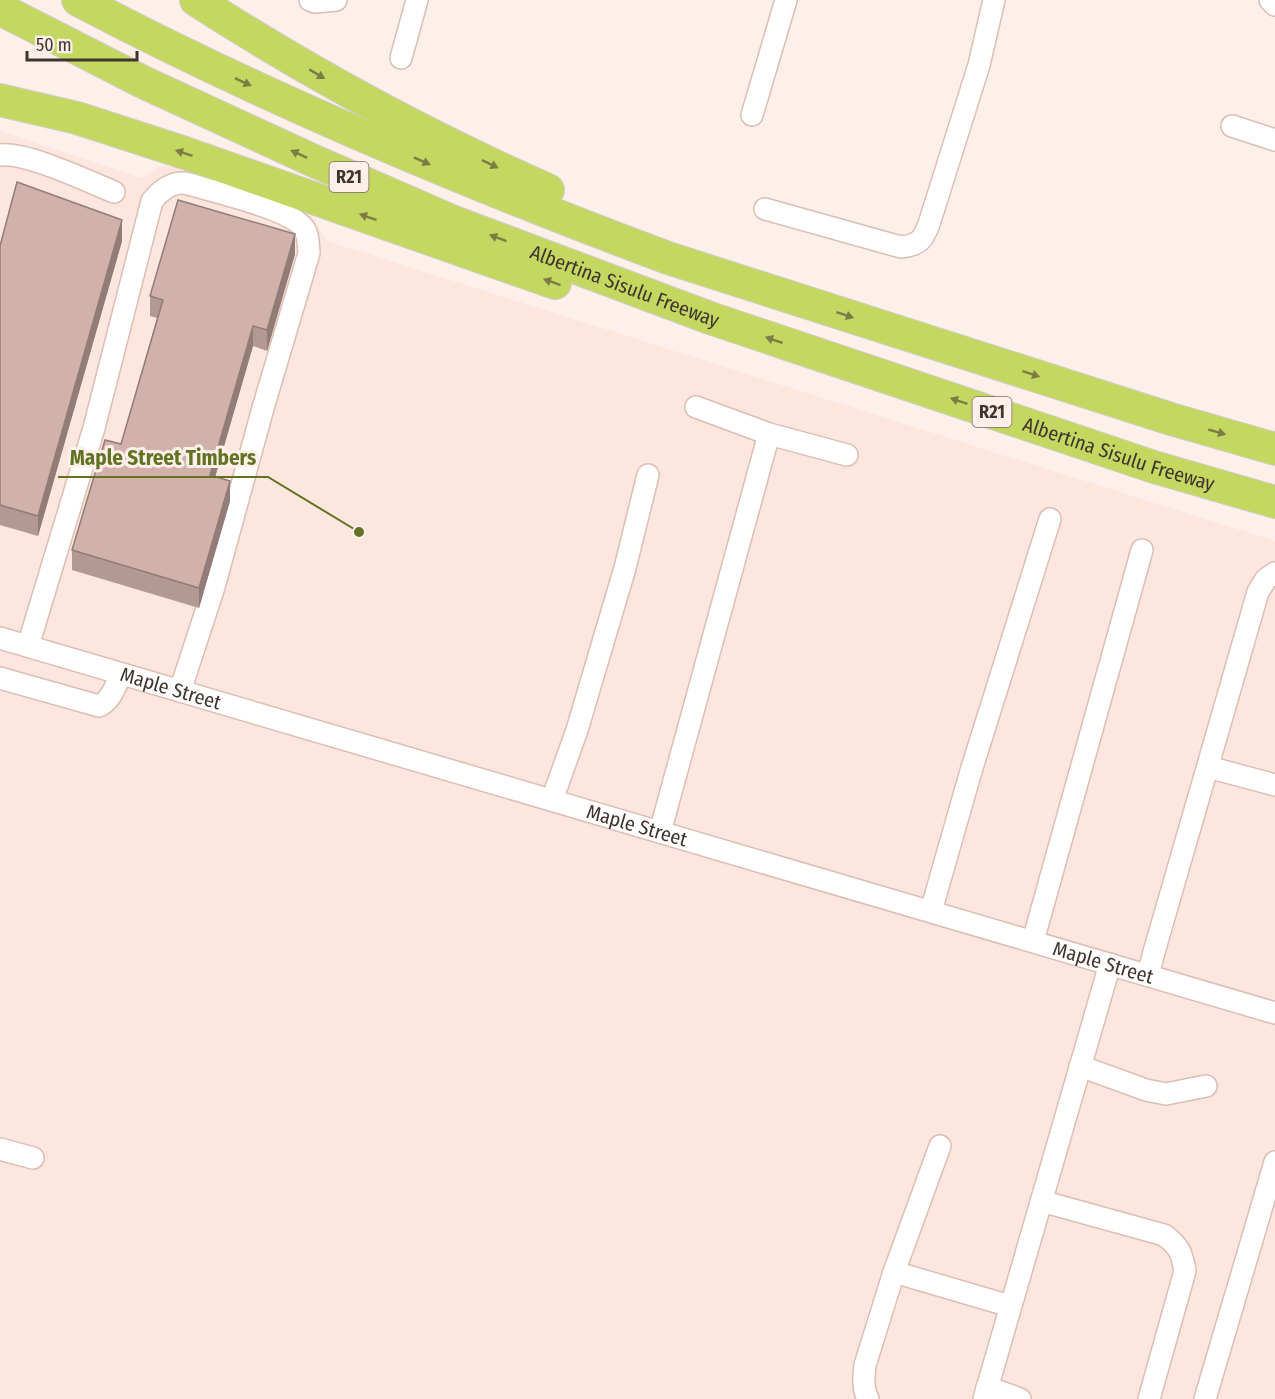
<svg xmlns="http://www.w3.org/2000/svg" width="1275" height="1399" font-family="'Fira Sans Condensed',sans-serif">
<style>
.built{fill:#fde6dd}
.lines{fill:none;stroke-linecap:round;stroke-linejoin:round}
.minor-casing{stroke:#dcbeb3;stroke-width:24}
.highway-casing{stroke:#d1cecd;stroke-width:34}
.minor{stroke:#fff;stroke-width:21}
.highway{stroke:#c4d760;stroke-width:32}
.wall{fill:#b49892}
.shaded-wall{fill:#927c77}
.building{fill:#d1b1aa;stroke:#927c77;stroke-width:1.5}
.oneway{fill:#7b7d45}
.labels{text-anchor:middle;stroke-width:6;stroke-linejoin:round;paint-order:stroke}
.shield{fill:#fdf0eb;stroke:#796c67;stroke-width:1.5}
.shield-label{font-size:18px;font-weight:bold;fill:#40342f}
.street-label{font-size:20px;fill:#40342f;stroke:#fdf0eb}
.leader{fill:none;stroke:#617322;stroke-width:2}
.callout-dot{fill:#617322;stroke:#fdf0eb;stroke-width:2}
.callout-label{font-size:21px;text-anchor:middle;font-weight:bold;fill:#617322;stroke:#fdf0eb;stroke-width:6;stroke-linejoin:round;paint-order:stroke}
</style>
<rect width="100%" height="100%" fill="#fdf0eb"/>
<path class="built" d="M0,131l142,47 17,-12 21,2 131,46 16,27 948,300v858h-1275z"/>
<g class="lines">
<defs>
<g id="minor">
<path d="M310,0l5,2 21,-2"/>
<path d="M1270,0l5,5"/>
<path d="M401,58l16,-58"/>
<path d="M752,115l34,-115"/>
<path d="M1232,126l43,14"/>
<path d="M0,155c27,-3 87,26 114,37"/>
<path d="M765,209l136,38c18,-2 22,-7 28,-23l50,-159 15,-65"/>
<path d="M696,407l73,27 78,21"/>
<path id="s1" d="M0,638l1275,375"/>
<path d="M28,646l66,-218 58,-227c7,-9 19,-19 31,-18 8,1 16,4 23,6 22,6 82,21 96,37 7,7 6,18 7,27l-46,155 -49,179 -34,104"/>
<path d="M0,678l99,28c12,-5 17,-21 22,-32"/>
<path d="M1208,767l67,18"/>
<path d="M552,800l25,-70 48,-162 23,-93"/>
<path d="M660,832l109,-398"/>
<path d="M931,911l40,-140 79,-252"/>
<path d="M1033,941l109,-391"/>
<path d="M1148,975l6,-23 104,-360 8,-13 9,-6"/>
<path d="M1080,1066l66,24 20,4 40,-8"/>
<path d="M0,1149l33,9"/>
<path d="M1041,1201l123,34c15,11 18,18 21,36l-36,128"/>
<path d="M894,1272l116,34"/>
<path d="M987,1387l33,12"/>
<path d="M868,1399c-6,-11 -4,-23 -3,-34l29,-93 46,-126"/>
<path d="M984,1399l126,-435"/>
<path d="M1205,1399l70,-237"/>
</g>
<g id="highway">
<path d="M78,0c190,100 389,183 590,258l503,161 104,30"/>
<path d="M196,0c112,72 229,136 352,190"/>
<path id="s2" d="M0,9l145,74 169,78 140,61 256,96 444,149 121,35"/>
<path d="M0,100l77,18 108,35 370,130"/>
</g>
</defs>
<use href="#minor" class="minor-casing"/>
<use href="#highway" class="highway-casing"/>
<use href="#minor" class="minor"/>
<use href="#highway" class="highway"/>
</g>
<g class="wall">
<path d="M122,241l-84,295 -38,-11v-279z"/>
<path d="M295,254l-28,97 -14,-5 -38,130 15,25 -31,107 -127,-38v-20l49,-106 36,-126 -7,-2v-20z"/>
</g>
<g class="shaded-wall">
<path d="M122,220v21l-84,295v-20z"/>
<path d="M295,234v20l-28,97v-21z"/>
<path d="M253,326v20l-43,149v-20z"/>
<path d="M230,481v20l-31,107v-20z"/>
</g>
<g class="building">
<path d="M17,182l105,38 -84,296 -38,-11v-259z"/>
<path d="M178,200l117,34 -28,96 -14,-4 -43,149 20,6 -31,107 -127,-38 33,-110 16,4 42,-144 -13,-4z"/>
</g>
<defs><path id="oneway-solid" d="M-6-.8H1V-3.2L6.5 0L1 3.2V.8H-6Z" transform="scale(1.5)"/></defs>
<g class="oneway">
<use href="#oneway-solid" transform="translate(317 74) rotate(31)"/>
<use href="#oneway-solid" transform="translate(243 82) rotate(25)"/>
<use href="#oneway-solid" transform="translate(184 153) rotate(-162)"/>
<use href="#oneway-solid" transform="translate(299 154) rotate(-155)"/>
<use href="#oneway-solid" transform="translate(422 161) rotate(24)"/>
<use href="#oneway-solid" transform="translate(490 164) rotate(26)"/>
<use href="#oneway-solid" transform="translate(368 217) rotate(-161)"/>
<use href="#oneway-solid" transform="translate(498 238) rotate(-159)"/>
<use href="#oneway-solid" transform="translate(552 282) rotate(-160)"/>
<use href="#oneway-solid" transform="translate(845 315) rotate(18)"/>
<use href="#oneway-solid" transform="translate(774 340) rotate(-161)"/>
<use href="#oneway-solid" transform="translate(1031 374) rotate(18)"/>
<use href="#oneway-solid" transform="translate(959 401) rotate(-161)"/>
<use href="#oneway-solid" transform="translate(1217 432) rotate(16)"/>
</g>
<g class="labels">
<g class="shield">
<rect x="329.5" y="162" width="39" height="30" rx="4.5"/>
<rect x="972.5" y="397" width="39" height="30" rx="4.5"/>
</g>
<g class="shield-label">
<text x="349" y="183">R21</text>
<text x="992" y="418">R21</text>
</g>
<g class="street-label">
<text dy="7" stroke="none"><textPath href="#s2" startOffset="684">Albertina Sisulu Freeway</textPath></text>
<text dy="7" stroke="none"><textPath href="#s2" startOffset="1206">Albertina Sisulu Freeway</textPath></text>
<text dy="7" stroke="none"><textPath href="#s1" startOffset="178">Maple Street</textPath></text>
<text dy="7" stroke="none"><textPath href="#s1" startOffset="664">Maple Street</textPath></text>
<text dy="7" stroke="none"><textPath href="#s1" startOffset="1150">Maple Street</textPath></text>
</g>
</g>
<path class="leader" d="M359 532L268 477H58"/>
<circle class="callout-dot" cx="359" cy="532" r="6"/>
<g class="callout-label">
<text x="163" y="465">Maple Street Timbers</text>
</g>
<path d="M27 51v9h110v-9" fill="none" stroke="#40342f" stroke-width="3"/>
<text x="36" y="51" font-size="18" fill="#40342f" stroke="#fdf0eb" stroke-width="4.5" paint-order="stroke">50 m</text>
</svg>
